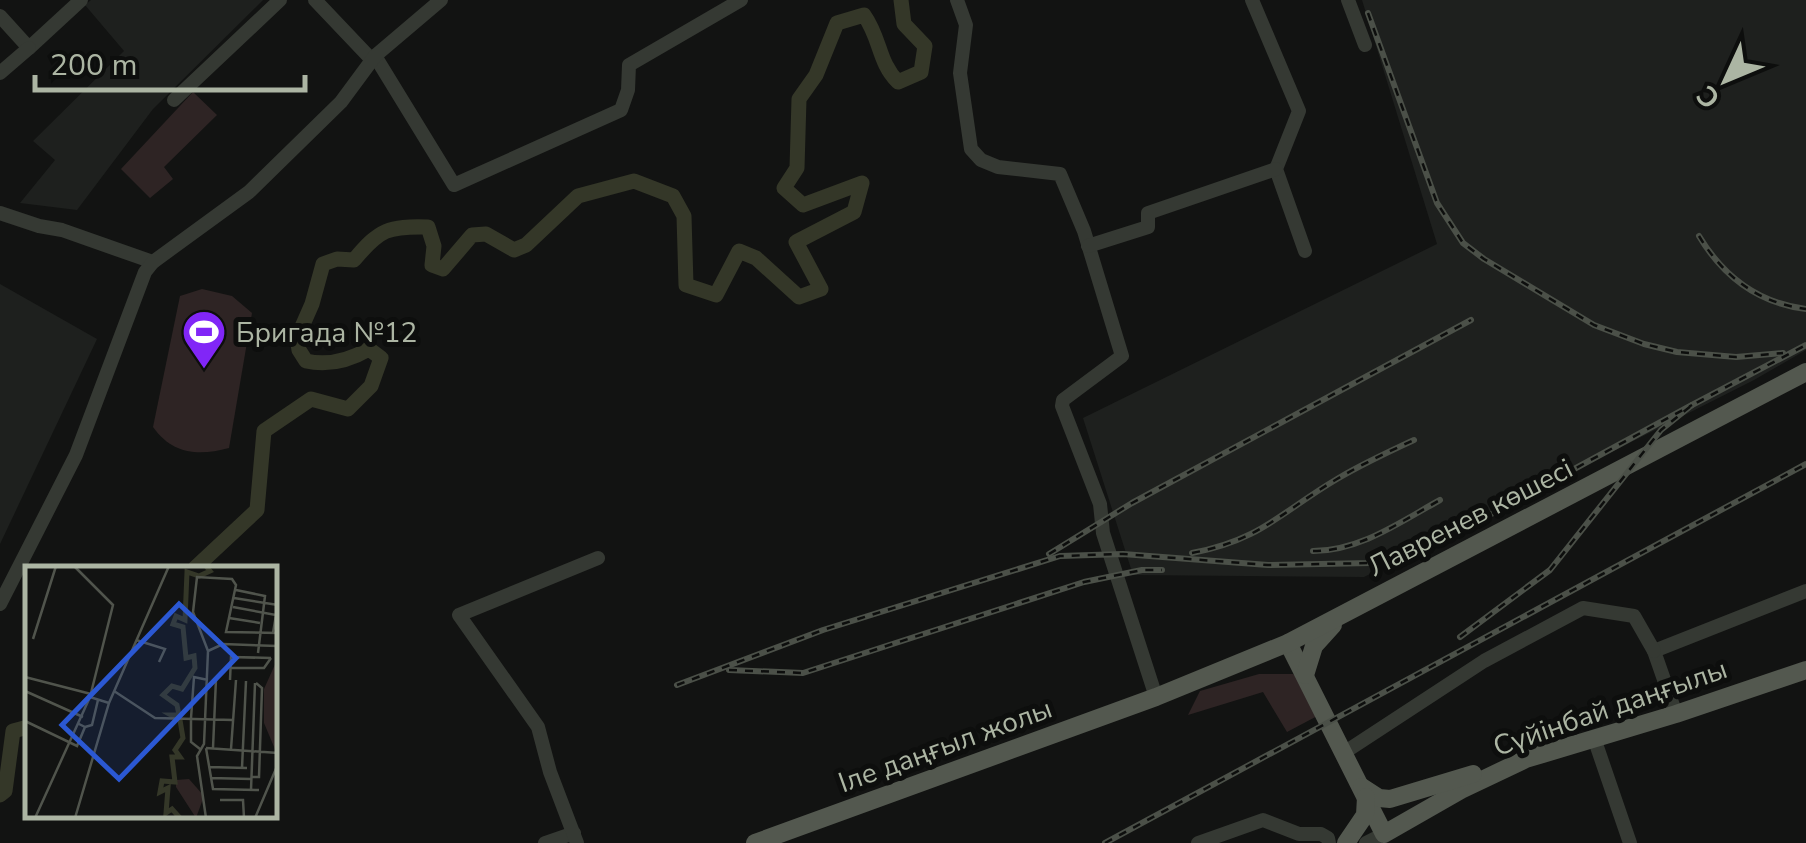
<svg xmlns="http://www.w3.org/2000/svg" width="1806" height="843" font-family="'Nunito Sans',sans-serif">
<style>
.built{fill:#1e201e}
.green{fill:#2e2424}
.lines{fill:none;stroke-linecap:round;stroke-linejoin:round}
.river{stroke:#343728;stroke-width:15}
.minor{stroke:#353933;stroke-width:14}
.major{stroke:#53584f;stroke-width:18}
.rail-casing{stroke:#4b5048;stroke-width:6}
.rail{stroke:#0d0e0d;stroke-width:2.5;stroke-dasharray:8;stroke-linecap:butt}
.labels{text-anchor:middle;stroke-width:10;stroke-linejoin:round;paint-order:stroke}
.poi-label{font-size:28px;fill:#acb5a3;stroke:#0d0e0d;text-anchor:start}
.street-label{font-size:28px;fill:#acb5a3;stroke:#0d0e0d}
.inset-river{fill:none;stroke:#343728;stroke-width:5}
.inset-road{fill:none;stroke:#50544c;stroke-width:2.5}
.view{fill:#2b58d3;fill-opacity:0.15;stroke:#2b58d3;stroke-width:5}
.inset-edge{fill:none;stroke:#acb5a3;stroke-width:5}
</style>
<rect width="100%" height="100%" fill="#121312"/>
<g class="built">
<path d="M91,0h172l-110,109 -76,101 -57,-7 35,-43 -22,-19 91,-90 -39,-46z"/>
<path d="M1362,0h444v350l-52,30 -390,197 -231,-2 -50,-157 354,-174z"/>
<path d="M0,284l97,55 -97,205z"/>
</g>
<g class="green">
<path d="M193,92l24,23 -53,52 9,12 -23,19 -29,-29z"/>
<path d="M202,289l30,7 20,17 -23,135c-30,8 -56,7 -76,-21l27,-131z"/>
<path d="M1259,674h34l8,5 20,35 -34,18 -24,-40 -75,23 12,-24z"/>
</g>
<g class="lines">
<g class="river">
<path d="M195,568l62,-58 7,-79 47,-32 37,10 23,-23 10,-28 -12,-9c-19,11 -41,17 -63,12l-7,-11 -2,-12 15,-34 11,-40 14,-5 17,1c26,-31 34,-34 74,-33l6,19 -2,19 11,4 29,-34 14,-1 28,16 12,-5 52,-49 56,-15 39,15 11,20 2,69 30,10 23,-44 17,7 43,39 22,-8 -25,-47 58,-30 8,-29 -59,22 -19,-17 13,-20 2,-69 17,-24 21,-52 27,-8c17,24 14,47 34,67l23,-10 4,-26 -21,-22 -3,-24"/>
<path d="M0,795l5,-4 8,-60 15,-4"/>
</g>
<g class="minor">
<path d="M315,0l57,60"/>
<path d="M957,0l9,25 -6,48 11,76 10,11 17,7 62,7 24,57 38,125 -59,44 -1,6 38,98 3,29 53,164"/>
<path d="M1252,0l47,111 -23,58 29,82"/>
<path d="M1348,0l17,45"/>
<path d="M0,16l29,32 52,-48"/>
<path d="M375,56l79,129 167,-75 7,-20 1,-25 112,-65"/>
<path d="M0,73l29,-25"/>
<path d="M174,100l106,-100"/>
<path d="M0,213l39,13 23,4 91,32"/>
<path d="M1088,246l60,-19v-14l128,-44"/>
<path d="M0,604l76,-149 69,-183 8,-10 96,-70 92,-90 34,-46 66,-56"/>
<path d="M1676,714l-22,-63 152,-60"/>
<path d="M1594,738l36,105"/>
<path d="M1345,752l139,-91 99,-53 51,8 20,35"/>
<path d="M545,843l29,-10"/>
<path d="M577,843l-27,-71 -12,-45 -79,-112 139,-57"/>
<path d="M1198,843l65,-23 36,14h22l7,4 1,5"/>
<path d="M1366,843l18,-9"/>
</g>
<g class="major">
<path d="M1288,643l96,191 77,-44 65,-31 150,-45 130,-44"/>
<path d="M1305,675l9,-29 19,-21"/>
<path d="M1362,787l17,11 11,1 83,-25"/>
<path d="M755,843l401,-146 132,-54 518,-271"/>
<path d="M1346,843l19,-28 1,-18"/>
</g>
<defs>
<g id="rail">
<path d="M1368,13l69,190 26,40 21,16 110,66 50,19 33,8 59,5 47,-4"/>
<path d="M1699,236c24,40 59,67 107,73"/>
<path d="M1313,551c47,0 87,-29 127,-51"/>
<path d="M1192,553c69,-13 89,-41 145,-74 25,-15 51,-27 77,-39"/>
<path d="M1049,554l83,-51 339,-183"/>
<path d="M1460,637l90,-67 111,-140 31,-25 114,-60"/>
<path d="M729,670l74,3 281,-91 58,-12h20"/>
<path d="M677,685l146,-55 237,-74 63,-2 145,11 103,-2 54,-13 267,-145"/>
<path d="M1105,843l701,-379"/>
</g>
</defs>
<use href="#rail" class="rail-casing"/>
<use href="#rail" class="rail"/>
</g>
<defs>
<symbol id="stadium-pin" viewBox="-11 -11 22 30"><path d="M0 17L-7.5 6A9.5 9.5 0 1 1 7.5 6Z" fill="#8126f7" stroke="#0d0e0d"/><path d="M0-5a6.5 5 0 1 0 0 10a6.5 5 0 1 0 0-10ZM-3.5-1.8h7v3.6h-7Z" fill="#fff"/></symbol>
</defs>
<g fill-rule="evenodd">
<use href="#stadium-pin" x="179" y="307" width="50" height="68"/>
</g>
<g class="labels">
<g class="poi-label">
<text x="236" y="342">Бригада №12</text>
</g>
<g class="street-label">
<text transform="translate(1470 517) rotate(-27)" y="10">Лавренев көшесі</text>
<text transform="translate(1610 707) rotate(-19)" y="10">Сүйінбай даңғылы</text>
<text transform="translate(945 745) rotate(-20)" y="10">Іле даңғыл жолы</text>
</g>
</g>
<g transform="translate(25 566)">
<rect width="252" height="252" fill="#121312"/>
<path d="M252,94v94l-13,-31v-34zM164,213l15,17 -8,22 -20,-31v-7z" fill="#2e2424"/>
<path class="inset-river" d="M155,252l-8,-9 -6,4 2,-25 -8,4 2,-11 13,1 -3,-25h8l-5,-7 8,-12 -3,-18 -9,-5h8l-2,-10 -14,-10 9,-9 10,3 13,-21 -1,-12 -8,2 -3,-31 -10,-3 3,-8 9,4 2,-48 12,4 11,-5 -4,-5"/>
<path class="inset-road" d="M49,0l39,39 -23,92M211,24l29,6 -7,57M209,32l44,7M208,41l43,8 -3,18M204,52l31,5M8,73l23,-73M111,74l29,9 -6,13M183,85l-15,-39 4,-35 35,2 4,6 -10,47 52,1M183,85l15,-7 55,2M205,102h34l7,-10M0,111l66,17M205,114l1,-23 40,1M0,125l58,26M89,125l41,27 78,2M166,152l3,-41 14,3M166,152v24l9,7M0,155l52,25 8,-19 -6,-3M60,161l7,-2 6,-25M181,182l7,41 46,1M181,182l72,5M188,182l3,-69M206,183l5,-69M184,201l38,1M217,202l4,-87M226,211h8l3,-89 -6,-5M186,212l40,1M226,224l4,-107M195,234h23l1,18M10,252l55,-121 19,6M50,252l34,-115 60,-137M181,252l-9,-62 7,-12 4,-93M230,252l23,-54"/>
<path class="view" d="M154,38l57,54 -117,121 -57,-54z"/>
<rect width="252" height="252" class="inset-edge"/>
</g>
<g transform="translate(1726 80) rotate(226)" stroke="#0d0e0d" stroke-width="8" paint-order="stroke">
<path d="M0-8L18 38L0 25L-18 38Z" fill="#acb5a3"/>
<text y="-15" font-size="28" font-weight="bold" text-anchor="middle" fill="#acb5a3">С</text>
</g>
<path d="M35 75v15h270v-15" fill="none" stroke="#acb5a3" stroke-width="5"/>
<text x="50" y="75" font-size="30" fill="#acb5a3" stroke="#0d0e0d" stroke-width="8" paint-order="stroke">200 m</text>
</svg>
